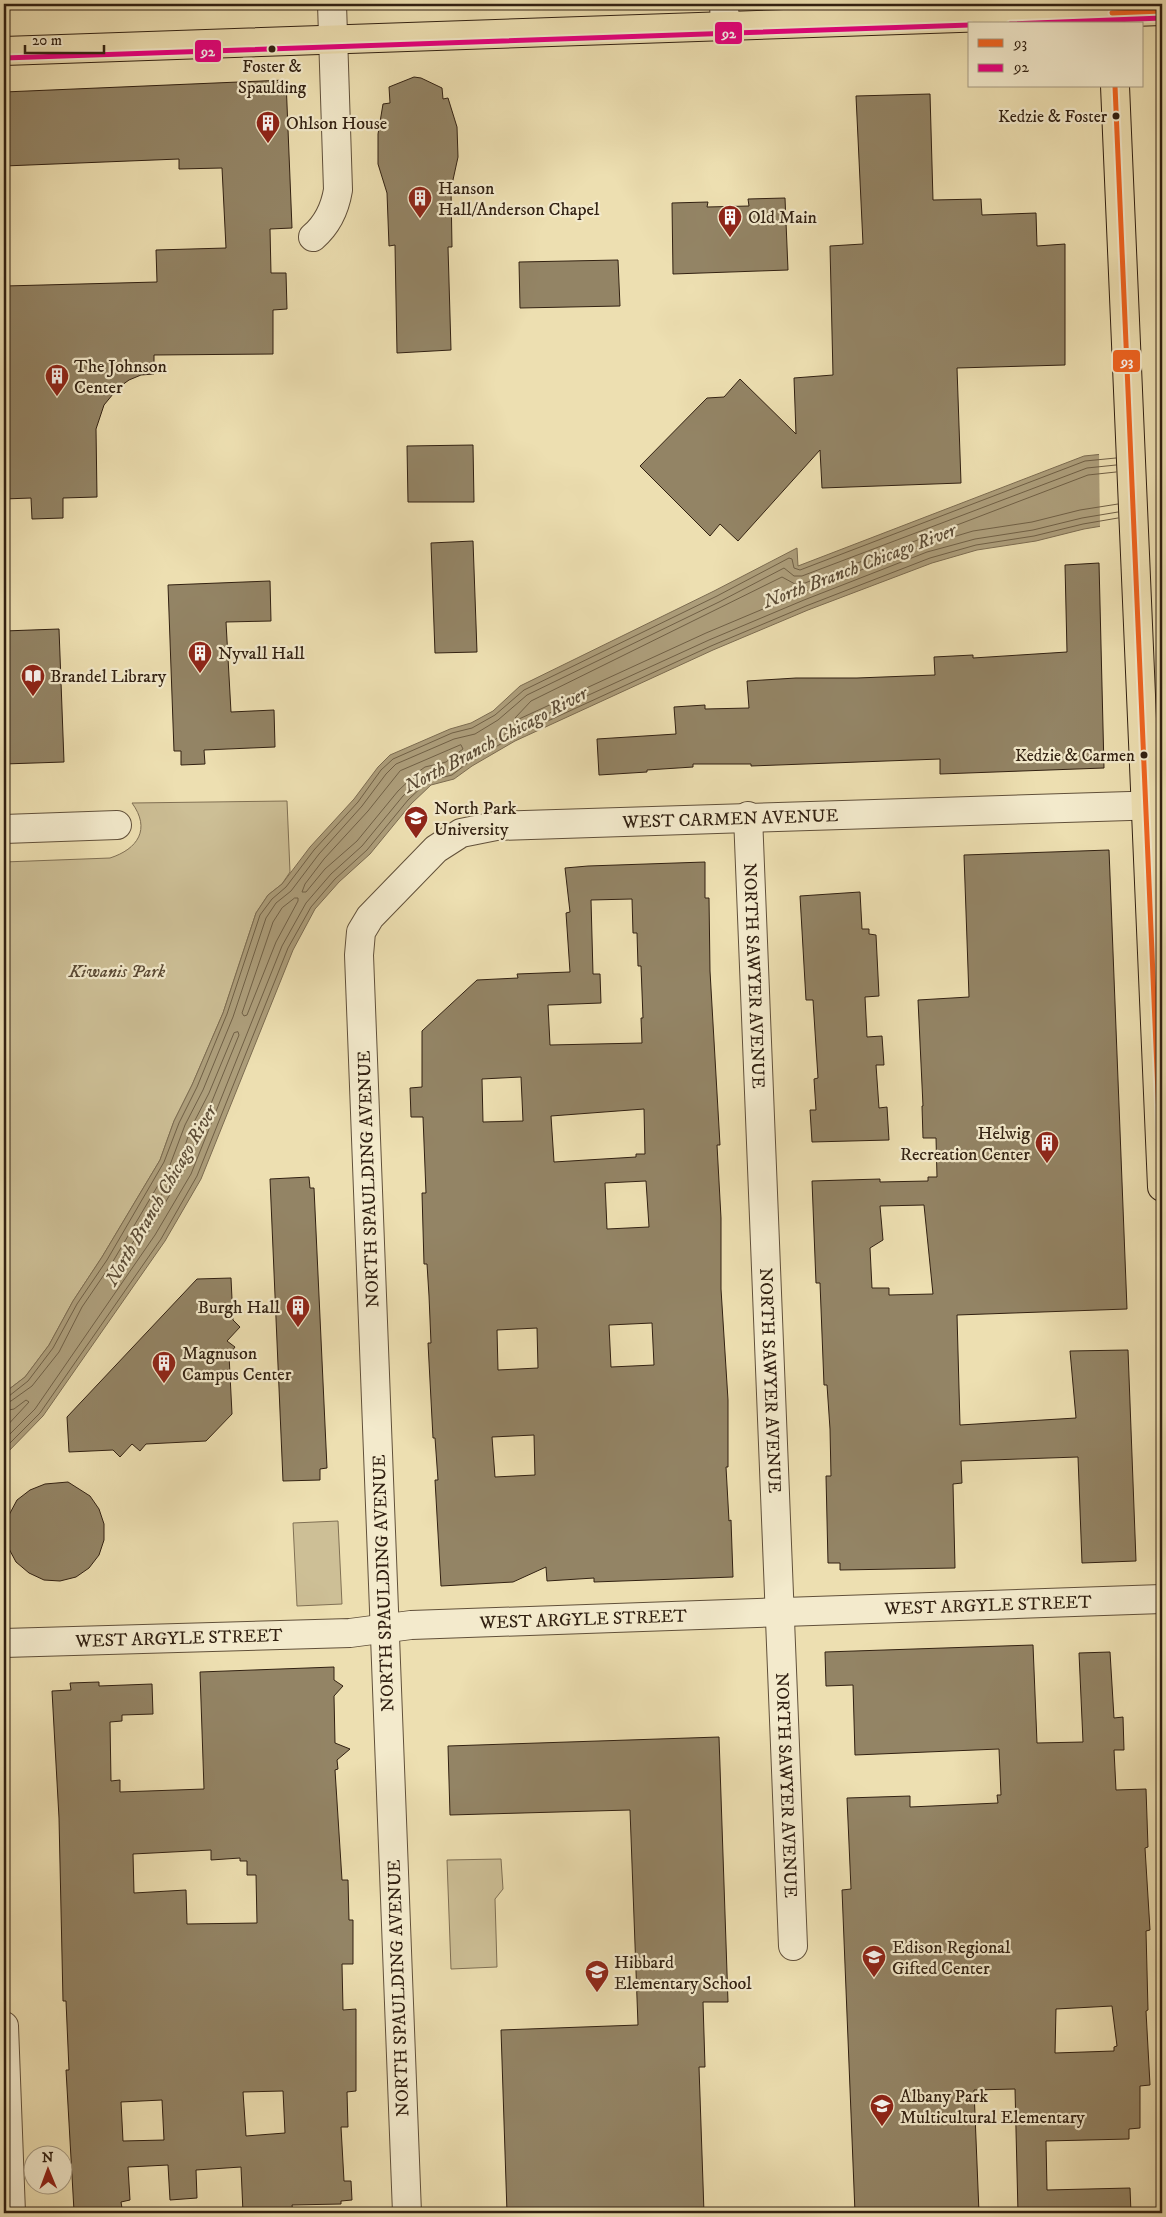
<svg xmlns="http://www.w3.org/2000/svg" width="1166" height="2217" font-family="'IM FELL DW Pica',serif">
<style>
.green{fill:#cdbf96;stroke:#807054}
.water{fill:#ad9e7b;stroke:#7c6c51}
.pier{fill:#eddfb1}
.lines{fill:none;stroke-linecap:round;stroke-linejoin:round}
.shore{stroke:#706046;stroke-width:1}
.building{fill:#938465;stroke:#322112;fill-rule:evenodd}
.minor-casing{stroke:#61503a;stroke-width:30}
.major-casing{stroke:#322112;stroke-width:30}
.minor{stroke:#f3eacc;stroke-width:28}
.major{stroke:#eddfb1;stroke-width:28}
.bus-1-casing{stroke:#f3eacc;stroke-width:9}
.bus-2-casing{stroke:#f3eacc;stroke-width:9}
.bus-1{stroke:#f26522;stroke-width:5}
.bus-2{stroke:#e5007d;stroke-width:5}
.bus-dot{fill:#322112;stroke:#f3eacc;stroke-width:2}
.labels{text-anchor:middle;stroke-width:4.5;stroke-linejoin:round;paint-order:stroke}
.bus-label{font-size:17px;fill:#322112;stroke:#f3eacc;text-anchor:end}
.poi-label{font-size:18px;fill:#322112;stroke:#f3eacc;text-anchor:start}
.street-label{font-size:18px;fill:#322112;stroke:#f3eacc}
.park-label{font-size:18px;font-style:italic;fill:#594833;stroke:#f3eacc}
.water-label{font-size:19px;font-style:italic;fill:#5d4d37;stroke:#f3eacc}
.line-badge{stroke:#f3eacc;stroke-width:2}
.badge-label{font-size:14px;text-anchor:middle;font-weight:bold;fill:#fff}
</style>
<rect width="100%" height="100%" fill="#eddfb1"/>
<filter id="stains"><feTurbulence type="fractalNoise" baseFrequency=".004" numOctaves="4"/><feColorMatrix values="0 0 0 0 .2 0 0 0 0 .09 0 0 0 0 .02 0 0 0 .5 -.17"/></filter>
<radialGradient id="worn" r=".72"><stop offset=".6" stop-color="#630" stop-opacity="0"/><stop offset="1" stop-color="#630" stop-opacity=".3"/></radialGradient>
<g class="green">
<path d="M287,801l3,71 -8,12 -14,11 -12,18 -33,100 -31,72 -18,36 -14,39 -58,97 -29,44 -24,44 -24,32 -21,16v-531l106,-4c28,-9 41,-29 22,-55z"/>
<path d="M338,1521l4,83 -45,2 -4,-83z"/>
<path d="M501,1859l2,30 -8,10 2,68 -46,2 -4,-109z"/>
</g>
<path class="water" d="M1162,448v68l-78,13 -48,12 -59,9 -45,13 -124,47 -95,40 -198,91 -43,25 -18,13 -23,6 -20,19 -41,50 -31,28 -24,27 -22,41 -92,229 -36,62 -122,175 -39,40v-63l21,-16 24,-32 24,-44 29,-44 58,-97 14,-39 18,-36 31,-72 33,-100 12,-18 14,-11 28,-37 44,-48 24,-32 12,-12 60,-26 21,-6 22,-12 27,-25 194,-95 83,-43 1,18 286,-110z"/>
<path class="pier" d="M1162,446v73l-62,9 -1,-75z"/>
<g class="lines">
<g class="shore">
<path d="M1116,472l-28,3 -283,108 -10,1 -13,-7 -251,124 -16,17 4,1 187,-86 95,-40 125,-48 47,-14 59,-9 48,-12 38,-6"/>
<path d="M461,745l2,4 -17,13 -21,5 -7,5 -20,19 -41,50 -32,28 -19,23h-4l3,-8 19,-25 44,-48 32,-40z"/>
<path d="M295,898h3v3l-22,41 -29,73 -3,1 -2,-3 31,-91 9,-14z"/>
<path d="M238,1032l1,3 -55,135 -35,61 -25,36 -3,1 -1,-4 57,-95 14,-41 18,-35 25,-60z"/>
<path d="M4,1397l5,-1 19,-15 25,-33 24,-44 30,-44 57,-98 15,-39 18,-36 30,-73 33,-99 12,-16 14,-12 28,-37 44,-48 23,-32 12,-11 59,-26 20,-5 23,-13 29,-25 193,-94 72,-38 3,1 2,9 6,2 285,-109 31,-3"/>
<path d="M4,1403l7,-2 21,-15 27,-34 23,-45 30,-44 58,-98 15,-40 18,-35 30,-73 33,-99 10,-15 15,-12 28,-37 43,-48 24,-32 10,-10 58,-25 21,-5 23,-14 29,-25 192,-93 65,-34 10,8h8l285,-108 29,-3"/>
<path d="M4,1411l10,-2 12,-9 3,2 -25,27"/>
<path d="M4,1440l31,-31 120,-174 36,-61 91,-228 24,-43 25,-29 31,-28 41,-50 21,-19 26,-8 15,-12 45,-26 199,-91 95,-40 123,-48 48,-13 58,-9 49,-12 36,-6"/>
<path d="M4,1449l36,-36 121,-174 36,-63 91,-228 23,-41 24,-28 32,-29 41,-50 20,-19 24,-6 17,-13 44,-25 198,-91 95,-40 124,-48 46,-13 58,-9 49,-12 35,-6"/>
</g>
</g>
<g class="building">
<path d="M414,77l7,1 21,10 1,11 5,-1 9,29 1,30 -7,32 1,58h-4l3,103 -54,3 -2,-108 -6,1 -2,-53 -9,-29v-30l5,-30 7,-1 -1,-16z"/>
<path d="M286,80l6,148 -22,1 1,44h15l1,36 -14,1v44l-119,1v19l-13,1 -12,5 -11,8 -14,17 -8,24 1,68 -34,1v20l-31,1 -1,-21 -27,1 1,-213 152,-4 -1,-32 70,-2 -4,-80 -43,1v-10l-175,7v-74z"/>
<path d="M930,94l3,106 48,-1 1,16 54,-2 1,33 28,-2v121l-108,3 4,115 -139,5 -2,-38 -82,91 -18,-17 -10,12 -70,-70 67,-68 17,-1 16,-18 56,55 -2,-56 39,-3 -3,-129 33,-2 -7,-148z"/>
<path d="M785,198l3,72 -115,4 -1,-71 36,-1 -1,5 42,-1 -1,-7z"/>
<path d="M618,260l2,46 -100,2 -1,-46z"/>
<path d="M473,445l1,57h-66l-1,-56z"/>
<path d="M473,541l4,111 -42,1 -4,-110z"/>
<path d="M1099,563l5,205 -164,6v-15l-189,7v-2h-58v3l-46,3v2l-48,3 -2,-36 79,-5 -2,-27 31,-2v4l44,-1 -2,-27 49,-3h61l78,-3 -1,-18 39,-2v3l94,-6 -2,-87z"/>
<path d="M270,581l1,40 -45,1 5,90 43,-2 1,37 -71,3 1,14 -24,1v-14h-7l-6,-166z"/>
<path d="M59,629l5,133 -60,2v-133z"/>
<path d="M1109,850l18,459 -170,6 3,110 116,-7 -6,-67 58,-1 8,211 -54,2 -4,-106 -117,4 1,22 -9,1 2,84 -115,2v-7h-12l-2,-87h5l-1,-47 -3,-44h-3l-4,-102h-4l-4,-102 68,-2v3l48,-1v-4h9l-1,-39h-13l-1,-32h1l-5,-106 51,-3 -5,-142zM924,1205l9,89 -44,1v-7h-17l-2,-40 13,-8 -3,-34z"/>
<path d="M705,862v36h4l1,73 10,174h-3l4,73v71l7,111v67h-2l3,54 2,-1 2,57 -139,5v-4l-47,3 -1,-14 -33,15 -72,4 -6,-106h3l-3,-42h-2l-5,-95h3l-2,-47 -2,-32h-3l-1,-35 -1,-36h4l-3,-76h-12l-1,-29 12,-1v-56l55,-51 41,-2 -1,-4 53,-2 -4,-59 4,-1 -5,-44 23,-2zM632,899l1,34h4l1,33h3l2,52h-2l1,25 -92,2 -2,-40 53,-2 -1,-29h-7l-2,-74zM521,1077l2,44 -40,1 -1,-43zM644,1109l1,45h-9v3l-82,5 -3,-46zM646,1181l3,46 -42,2 -2,-46zM652,1323l2,42 -43,2 -2,-42zM537,1328l1,40 -40,2 -1,-40zM534,1435l1,40 -40,2 -3,-40z"/>
<path d="M860,892l2,37h7v5l7,1 3,61 -14,1 2,40 15,-1 2,29h-8l3,43 8,-1 2,33 -77,2 -2,-32h6l-2,-31 4,-1 -5,-78h-7l-6,-104z"/>
<path d="M309,1177l1,11h4l13,280 -7,1v11l-37,1 -13,-302z"/>
<path d="M231,1278l2,42 7,7 -13,14 8,6 -6,8 3,59 -26,27 -60,3 -6,7 -8,-7 -12,13 -7,-7 -44,2 -2,-35 130,-138z"/>
<path d="M68,1482l22,14 9,13 5,15v16l-5,15 -10,13 -13,9 -16,4 -16,-1 -15,-7 -13,-11 -8,-15 -2,-16 3,-16 8,-15 13,-10 15,-6z"/>
<path d="M1033,1645l4,98 46,-1 -4,-89 31,-1 4,66 9,-1 1,33h-10l2,40 30,-1 2,58 -3,1 5,82 -4,1 2,79 -2,1 4,74 -10,1v42l-11,1v10l-83,2 1,49 83,-2 1,25h-113l-3,-124 -41,1 5,123h-124l-13,-323 9,-1 -4,-91 63,-2v11l88,-4 -1,-8h4l-2,-46 -144,6 -2,-70 -27,1 -1,-34zM1112,2006l5,40 -3,1v4l-59,2 1,-44z"/>
<path d="M334,1667v13l9,6 -9,10 1,47 15,6 -13,11 1,9 -3,1 7,110h6l1,40h4v44h-11l1,46 13,-1v82l-9,1 1,35h-7l3,54h7l1,19 -11,1v3l-49,1 1,8h-50l-2,-46 -45,3 1,28 -27,2 -2,-35 -40,2 2,33 -9,2 1,6 -48,3 -8,-141h3l-3,-69h-3l-4,-183 -7,-127 19,-1 -1,-7 29,-1v4l53,-2 1,30 -31,1v6l-12,1 1,59 9,-1v12l84,-3 -4,-117zM211,1850v10l29,-2v3h7v14h9l1,48 -70,1 -1,-34 -52,3 -1,-39zM283,2091l2,42 -39,3 -3,-44zM162,2100l2,40 -41,1 -2,-39z"/>
<path d="M719,1737l9,265h-25l2,65h-6l5,146h-197l-6,-183 137,-5 -8,-215 -180,5 -2,-69z"/>
</g>
<g class="lines">
<defs>
<g id="minor">
<path d="M724,4l1,22"/>
<path d="M313,237c14,-12 22,-29 25,-47l-6,-186"/>
<path id="s1" d="M748,816l45,1130"/>
<path d="M4,829l113,-4"/>
<path id="s2" d="M4,1643l346,-10 61,-8 751,-26"/>
<path d="M4,2026l7,187"/>
<path id="s3" d="M407,2213l-48,-1258 2,-23 9,-15 66,-68 25,-16 35,-7 666,-21"/>
</g>
<g id="major">
<path d="M4,51l1158,-40"/>
<path d="M1115,86l47,1101"/>
</g>
</defs>
<use href="#minor" class="minor-casing"/>
<use href="#major" class="major-casing"/>
<use href="#minor" class="minor"/>
<use href="#major" class="major"/>
<defs>
<g id="bus-1">
<path d="M1112,13l50,-2"/>
<path d="M1115,86l47,1101"/>
</g>
<g id="bus-2">
<path d="M1010,24l152,-6"/>
<path d="M4,58l966,-33"/>
</g>
</defs>
<use href="#bus-1" class="bus-1-casing"/>
<use href="#bus-2" class="bus-2-casing"/>
<use href="#bus-1" class="bus-1"/>
<use href="#bus-2" class="bus-2"/>
</g>
<defs>
<symbol id="building-pin" viewBox="-11 -11 22 30"><path d="M0 17L-7.5 6A9.5 9.5 0 1 1 7.5 6Z" fill="#8f2418" stroke="#f3eacc"/><path d="M-4-6H4V6H1V3H-1V6H-4ZM-2.5-4.3h1.7v1.8h-1.7ZM.8-4.3h1.7v1.8H.8ZM-2.5-1h1.7V.8h-1.7ZM.8-1h1.7V.8H.8Z" fill="#fff"/></symbol>
<symbol id="library-pin" viewBox="-11 -11 22 30"><path d="M0 17L-7.5 6A9.5 9.5 0 1 1 7.5 6Z" fill="#8f2418" stroke="#f3eacc"/><path d="M-6-4Q-3-5.5-.7-3.5V5Q-3 3-6 4ZM6-4Q3-5.5 .7-3.5V5Q3 3 6 4Z" fill="#fff"/></symbol>
<symbol id="university-pin" viewBox="-11 -11 22 30"><path d="M0 17L-7.5 6A9.5 9.5 0 1 1 7.5 6Z" fill="#8f2418" stroke="#f3eacc"/><path d="M0-5L7-2L0 1L-7-2ZM-4 1L0 2.5L4 1V4Q0 6-4 4Z" fill="#fff"/></symbol>
<symbol id="school-pin" viewBox="-11 -11 22 30"><path d="M0 17L-7.5 6A9.5 9.5 0 1 1 7.5 6Z" fill="#8f2418" stroke="#f3eacc"/><path d="M0-5L7-2L0 1L-7-2ZM-4 1L0 2.5L4 1V4Q0 6-4 4Z" fill="#fff"/></symbol>
</defs>
<g fill-rule="evenodd">
<use href="#building-pin" x="254" y="109" width="28" height="38"/>
<use href="#building-pin" x="406" y="184" width="28" height="38"/>
<use href="#building-pin" x="716" y="203" width="28" height="38"/>
<use href="#building-pin" x="43" y="362" width="28" height="38"/>
<use href="#building-pin" x="186" y="639" width="28" height="38"/>
<use href="#library-pin" x="19" y="662" width="28" height="38"/>
<use href="#university-pin" x="402" y="804" width="28" height="38"/>
<use href="#building-pin" x="1033" y="1129" width="28" height="38"/>
<use href="#building-pin" x="284" y="1293" width="28" height="38"/>
<use href="#building-pin" x="150" y="1349" width="28" height="38"/>
<use href="#school-pin" x="860" y="1943" width="28" height="38"/>
<use href="#school-pin" x="583" y="1958" width="28" height="38"/>
<use href="#school-pin" x="868" y="2092" width="28" height="38"/>
</g>
<g class="bus-dot">
<circle cx="272" cy="49" r="4.5"/>
<circle cx="1116" cy="116" r="4.5"/>
<circle cx="1144" cy="755" r="4.5"/>
</g>
<g class="labels">
<g class="bus-label">
<text x="272" y="72" text-anchor="middle">Foster &amp;<tspan x="272" dy="21">Spaulding</tspan></text>
<text x="1107" y="122">Kedzie &amp; Foster</text>
<text x="1135" y="761">Kedzie &amp; Carmen</text>
</g>
<g class="poi-label">
<text x="286" y="129">Ohlson House</text>
<text x="438" y="194">Hanson<tspan x="438" dy="21">Hall/Anderson Chapel</tspan></text>
<text x="748" y="223">Old Main</text>
<text x="74" y="372">The Johnson<tspan x="74" dy="21">Center</tspan></text>
<text x="218" y="659">Nyvall Hall</text>
<text x="50" y="682">Brandel Library</text>
<text x="434" y="814">North Park<tspan x="434" dy="21">University</tspan></text>
<text x="1030" y="1139" text-anchor="end">Helwig<tspan x="1030" dy="21">Recreation Center</tspan></text>
<text x="280" y="1313" text-anchor="end">Burgh Hall</text>
<text x="182" y="1359">Magnuson<tspan x="182" dy="21">Campus Center</tspan></text>
<text x="892" y="1953">Edison Regional<tspan x="892" dy="21">Gifted Center</tspan></text>
<text x="614" y="1968">Hibbard<tspan x="614" dy="21">Elementary School</tspan></text>
<text x="900" y="2102">Albany Park<tspan x="900" dy="21">Multicultural Elementary</tspan></text>
</g>
<g class="street-label">
<text dy="6" stroke="none"><textPath href="#s3" startOffset="1694">WEST CARMEN AVENUE</textPath></text>
<text dy="6" stroke="none"><textPath href="#s1" startOffset="160">NORTH SAWYER AVENUE</textPath></text>
<text transform="translate(368 1179) rotate(-92)" y="6">NORTH SPAULDING AVENUE</text>
<text dy="6" stroke="none"><textPath href="#s1" startOffset="565">NORTH SAWYER AVENUE</textPath></text>
<text transform="translate(383 1583) rotate(-92)" y="6">NORTH SPAULDING AVENUE</text>
<text dy="6" stroke="none"><textPath href="#s2" startOffset="985">WEST ARGYLE STREET</textPath></text>
<text dy="6" stroke="none"><textPath href="#s2" startOffset="580">WEST ARGYLE STREET</textPath></text>
<text dy="6" stroke="none"><textPath href="#s2" startOffset="175">WEST ARGYLE STREET</textPath></text>
<text dy="6" stroke="none"><textPath href="#s1" startOffset="970">NORTH SAWYER AVENUE</textPath></text>
<text transform="translate(398 1988) rotate(-92)" y="6">NORTH SPAULDING AVENUE</text>
</g>
<g class="park-label">
<text x="117" y="977">Kiwanis Park</text>
</g>
<g class="water-label">
<text transform="translate(859 565) rotate(-21)" y="7">North Branch Chicago River</text>
<text transform="translate(495 739) rotate(-28)" y="7">North Branch Chicago River</text>
<text transform="translate(160 1195) rotate(-60)" y="7">North Branch Chicago River</text>
</g>
</g>
<g class="line-badge">
<rect x="714" y="21" width="29" height="24" rx="5" fill="#e5007d"/>
<rect x="194" y="39" width="28" height="24" rx="5" fill="#e5007d"/>
<rect x="1112" y="349" width="29" height="24" rx="5" fill="#f26522"/>
</g>
<g class="badge-label">
<text x="729" y="38">92</text>
<text x="208" y="56">92</text>
<text x="1127" y="366">93</text>
</g>
<rect width="1166" height="2217" fill="none" stroke="#eddfb1" stroke-width="20"/>
<rect x="5" y="5" width="1156" height="2207" fill="none" stroke="#322112" stroke-width="2.5"/>
<rect x="10" y="10" width="1146" height="2197" fill="none" stroke="#322112"/>
<rect x="968" y="22" width="175" height="65" fill="#f3eacc" stroke="#a69a82"/>
<rect x="978" y="39" width="25" height="8" fill="#f26522" stroke="#a69a82"/>
<text x="1014" y="48" font-size="15" fill="#322112">93</text>
<rect x="978" y="64" width="25" height="8" fill="#e5007d" stroke="#a69a82"/>
<text x="1014" y="72" font-size="15" fill="#322112">92</text>
<g transform="translate(48 2170) rotate(359)"><circle r="24" fill="#f3eacc" stroke="#a69a82"/>
<path d="M0-4L9 19L0 12L-9 19Z" fill="#8f2418"/>
<text y="-8" font-size="14" font-weight="bold" text-anchor="middle" fill="#322112">N</text>
</g>
<path d="M25 45v8h79v-8" fill="none" stroke="#322112" stroke-width="2.5"/>
<text x="32" y="45" font-size="15" fill="#322112" stroke="#f3eacc" stroke-width="4" paint-order="stroke">20 m</text>
<rect width="100%" height="100%" filter="url(#stains)"/>
<rect width="100%" height="100%" fill="url(#worn)"/>
</svg>
